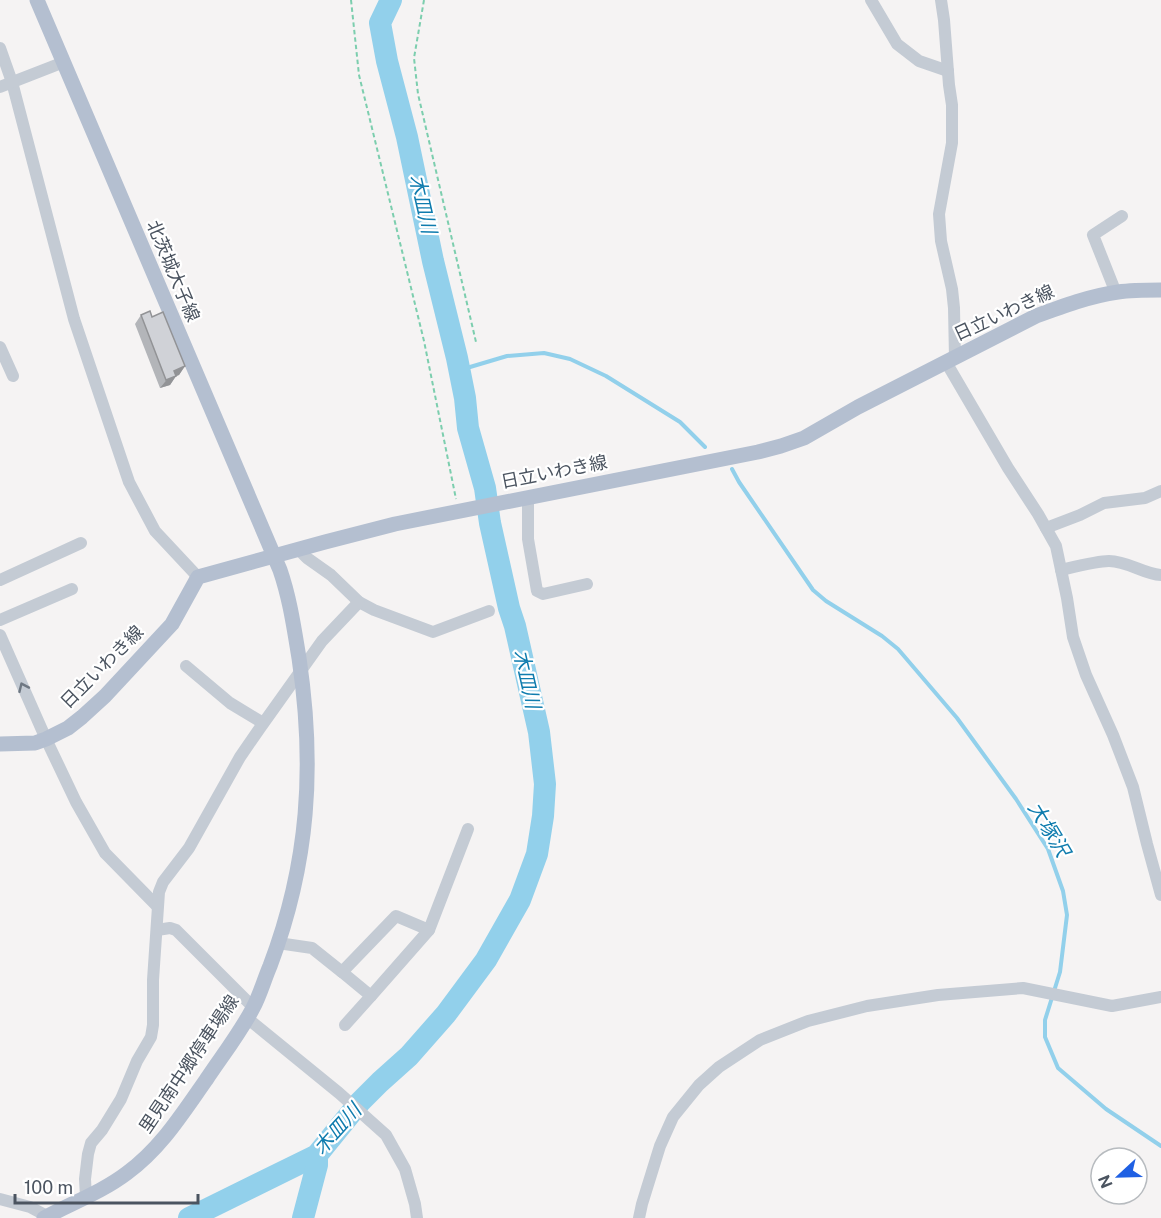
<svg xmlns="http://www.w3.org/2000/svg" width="1161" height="1218" font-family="'Public Sans','Noto Sans JP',sans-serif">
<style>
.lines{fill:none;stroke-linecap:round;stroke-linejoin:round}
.stream{stroke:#92d0eb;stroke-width:4}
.river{stroke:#92d0eb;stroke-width:22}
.path{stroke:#7cceae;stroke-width:2;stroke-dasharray:4.5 3;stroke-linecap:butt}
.minor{stroke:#c4cbd4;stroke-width:12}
.major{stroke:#b4bfd0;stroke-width:15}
.wall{fill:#b3b5b9}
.shaded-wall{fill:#929396}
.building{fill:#d0d2d7;stroke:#929396;stroke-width:1.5}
.oneway{stroke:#6f7883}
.labels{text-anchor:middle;stroke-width:4.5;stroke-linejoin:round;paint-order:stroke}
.street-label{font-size:18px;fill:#4b5460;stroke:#fff}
.water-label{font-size:20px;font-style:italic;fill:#0f7cae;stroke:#fff}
</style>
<rect width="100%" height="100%" fill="#f5f3f3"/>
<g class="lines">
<g class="stream">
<path d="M460,370l47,-14 37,-3 26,6 36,17 74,46 25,25"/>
<path d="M732,469l7,13 74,108 13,11 56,35 16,13 59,69 59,81 32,50 15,42 4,24 -7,57 -15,48v17l13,31 48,41 55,37"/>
</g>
<g class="river">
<path d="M189,1218l128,-63 43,-53 20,-20 29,-26 37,-42 40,-54 34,-60 17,-46 6,-38 2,-32 -6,-52 -24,-106 -6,-18 -19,-85 -5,-35 -17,-60 -3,-30 -8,-40 -24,-97 -26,-124 -20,-76 -7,-38 11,-23"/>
<path d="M303,1218l14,-53v-10"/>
</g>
<g class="path">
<path d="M351,0l8,75 65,266 32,158"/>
<path d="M424,0l-10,58 4,36 58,248"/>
</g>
<g class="minor">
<path d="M871,0l26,44 22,17 29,10"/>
<path d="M941,0l3,20 5,65 3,20v38l-13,71 2,27 11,48 2,19 1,50"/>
<path d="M0,48l12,34 62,237 55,163 26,49 43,46"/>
<path d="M0,87l64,-25"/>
<path d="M1116,293l-23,-58 29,-19"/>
<path d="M0,347l13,29"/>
<path d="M946,362l62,106 30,46 18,32 11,52 6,39 13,38 27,60 20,52 14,57 14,51"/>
<path d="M528,497v42l9,52 6,3 44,-10"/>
<path d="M1046,528l34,-13 24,-12 41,-5 16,-7"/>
<path d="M298,549l9,9 24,17 28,27 15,8 59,22 56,-21"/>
<path d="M1061,570c13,-3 36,-9 48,-9 19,0 34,13 52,14"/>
<path d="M0,580l81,-37"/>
<path d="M0,620l72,-31"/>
<path d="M0,635l46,104 30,63 29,51 52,53"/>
<path d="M186,666l44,37 33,20"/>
<path d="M157,930l13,-2 6,2 78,78"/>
<path d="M278,943l34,5 30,24 54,-56 33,14 39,-101"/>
<path d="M342,972l29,24 -26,29"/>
<path d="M371,996l58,-66"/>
<path d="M247,1018l92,75 47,42 19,34 10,35 2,14"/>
<path d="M86,1197l-1,-18 3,-25 3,-11 11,-13 19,-31 16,-38 14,-24 2,-12v-45l6,-88 4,-10 26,-34 51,-91 20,-29 62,-87 37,-39"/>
<path d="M0,1199l30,8 17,9"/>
<path d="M639,1218l3,-14 18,-58 13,-29 26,-32 20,-18 41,-27 48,-19 59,-15 71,-11 85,-7 89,18 49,-9"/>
</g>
<g class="major">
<path d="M37,0l243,570c10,29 14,58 19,88 16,108 10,205 -29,308 -6,14 -10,29 -17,42 -13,25 -31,48 -47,72 -24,34 -45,68 -79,93 -25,19 -55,30 -83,45"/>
<path d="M0,744l35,-1 11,-4 22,-11 14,-11 23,-21 67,-72 26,-47 127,-35 70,-18 363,-72 23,-6 23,-8 54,-31 178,-91c27,-10 54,-20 82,-24 14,-2 29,-2 43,-2"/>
</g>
</g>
<path class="wall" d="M141,315l11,2 33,49 -6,9 -3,1 -6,9 -10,3 -25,-64z"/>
<path class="shaded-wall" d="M185,366l-6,9 -5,2 2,-1 -6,9 -10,3 14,-17z"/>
<path class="building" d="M150,311l2,6 11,-5 22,54 -11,5 2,5 -10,4 -25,-65z"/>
<defs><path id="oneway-chevron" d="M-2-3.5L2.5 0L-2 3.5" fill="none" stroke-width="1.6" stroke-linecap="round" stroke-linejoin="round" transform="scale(1.5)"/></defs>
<use class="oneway" href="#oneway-chevron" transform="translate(23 687) rotate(-114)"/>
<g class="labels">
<g class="street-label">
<text transform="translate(173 271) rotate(67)" y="6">北茨城大子線</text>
<text transform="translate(1004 313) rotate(-25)" y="6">日立いわき線</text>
<text transform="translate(554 472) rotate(-11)" y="6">日立いわき線</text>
<text transform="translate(102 667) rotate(-45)" y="6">日立いわき線</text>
<text transform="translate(189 1064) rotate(-56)" y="6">里見南中郷停車場線</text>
</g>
<g class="water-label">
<text transform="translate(423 204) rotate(77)" y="7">木皿川</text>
<text transform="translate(527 679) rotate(77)" y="7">木皿川</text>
<text transform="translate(1049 829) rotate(59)" y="7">大塚沢</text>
<text transform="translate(337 1129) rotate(-48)" y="7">木皿川</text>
</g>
</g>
<g transform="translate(1119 1176) rotate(248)"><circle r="28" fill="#ffffff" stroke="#b7bbbf" stroke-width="1.5"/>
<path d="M0-4.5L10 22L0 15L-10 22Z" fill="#1f60e3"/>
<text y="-9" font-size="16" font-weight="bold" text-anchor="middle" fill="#4b5460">N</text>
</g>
<path d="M15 1194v9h183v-9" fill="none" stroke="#4b5460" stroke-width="3"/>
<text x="24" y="1194" font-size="18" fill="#4b5460" stroke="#ffffff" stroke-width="4.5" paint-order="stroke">100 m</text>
</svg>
